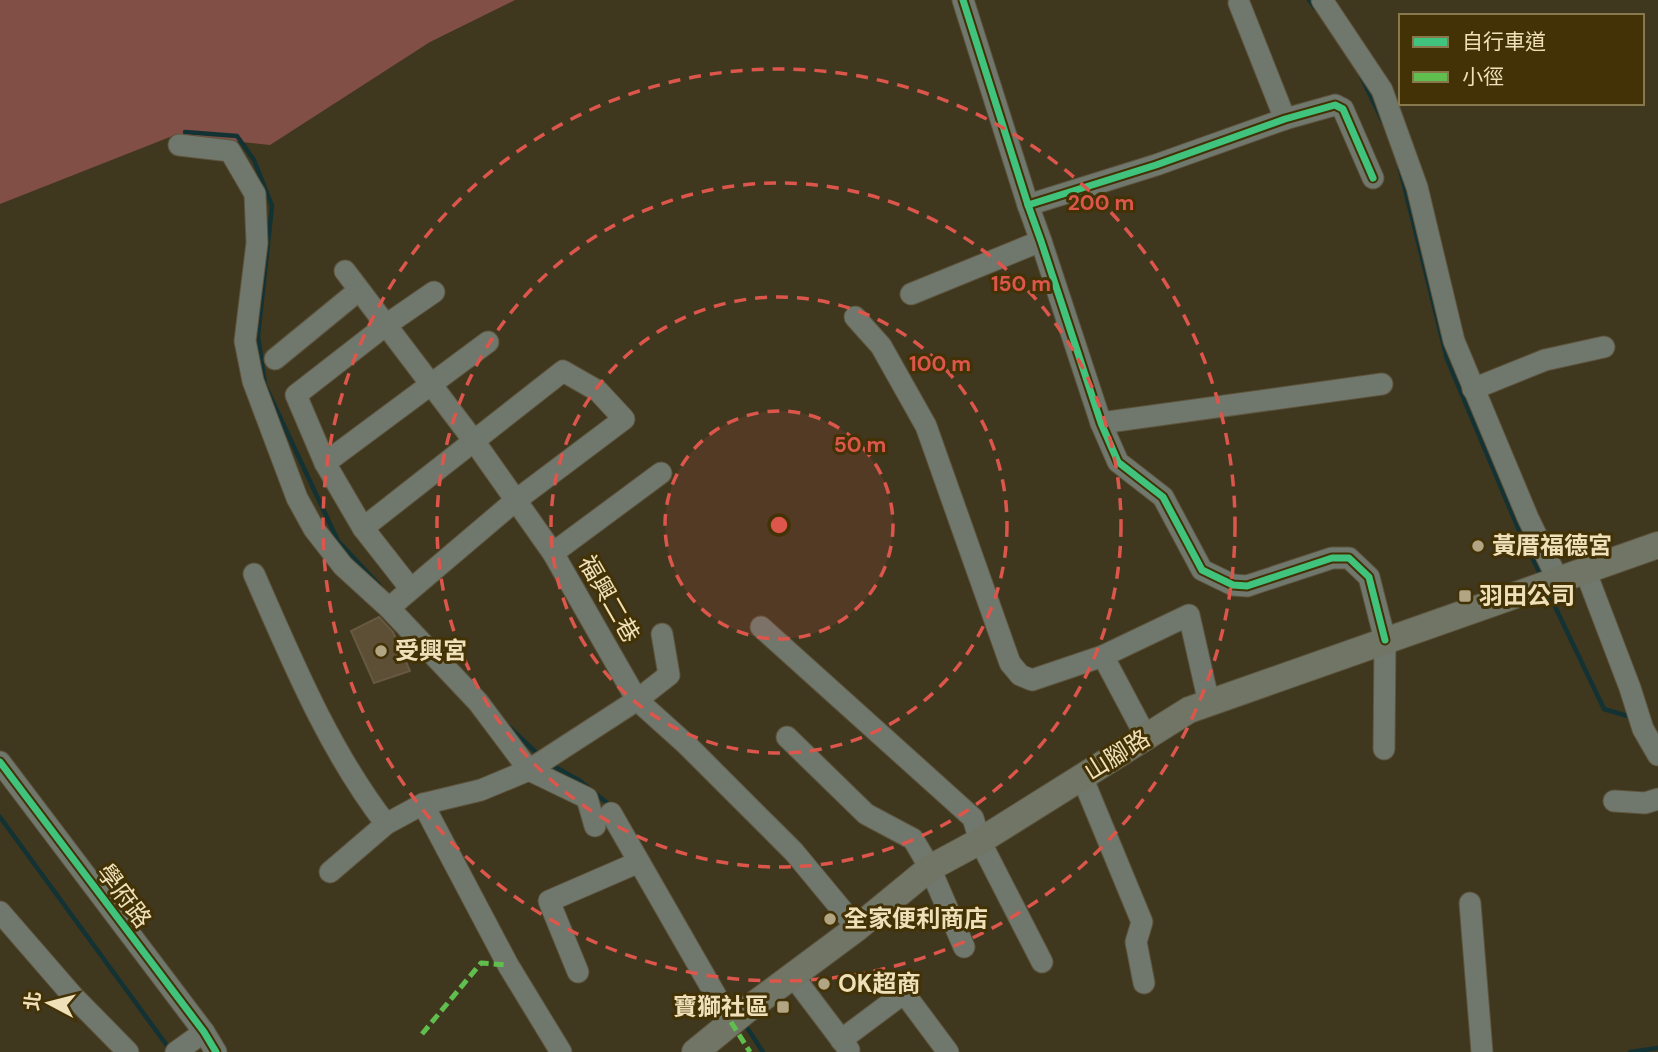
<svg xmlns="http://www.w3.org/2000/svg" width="1658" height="1052" font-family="'DM Sans','Noto Sans TC',sans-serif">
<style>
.green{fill:#824f46}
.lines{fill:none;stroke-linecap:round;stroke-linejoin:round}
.stream{stroke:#123234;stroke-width:4.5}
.building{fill:#5d4f35;stroke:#675941;stroke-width:2}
.minor-casing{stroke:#5d543d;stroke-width:23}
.major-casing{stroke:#5d543d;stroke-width:28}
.minor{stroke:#70776c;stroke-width:21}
.major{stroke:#707565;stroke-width:26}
.quiet{stroke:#5fbe4e;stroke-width:5;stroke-dasharray:10 5;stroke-linecap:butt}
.cycleway-casing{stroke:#423205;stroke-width:11}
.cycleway{stroke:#40c37c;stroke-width:7}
.ring{fill:none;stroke:#dc564c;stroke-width:3.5;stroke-dasharray:12 9}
.poi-dot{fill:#b2a584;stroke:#423205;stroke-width:2.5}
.labels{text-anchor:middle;stroke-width:6;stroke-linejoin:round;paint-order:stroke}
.poi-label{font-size:24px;font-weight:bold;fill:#f0e0ba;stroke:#423205;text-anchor:start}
.street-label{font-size:24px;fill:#f0e0ba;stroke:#423205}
.centre{fill:#dc564c;stroke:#423205;stroke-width:3.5}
.ring-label{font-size:21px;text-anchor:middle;font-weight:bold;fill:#dc564c;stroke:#423205;stroke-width:6;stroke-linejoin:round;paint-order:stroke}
</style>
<rect width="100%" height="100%" fill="#40371f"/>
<path class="green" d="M0,0h515l-85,42 -160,103 -95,-10 -175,69z"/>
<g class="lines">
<g class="stream">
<path d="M1309,0l6,8"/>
<path d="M1361,76l22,46"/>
<path d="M185,132l52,4 17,24 18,46 -14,130 7,49 73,156 42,45"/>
<path d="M1400,169l47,190 71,169 23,48"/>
<path d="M1549,594l55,115 30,9"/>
<path d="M506,724l35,33"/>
<path d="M550,764l30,17 32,26"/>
<path d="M0,817l171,234"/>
<path d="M744,1023l19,29"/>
<path d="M1630,1052l28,-4"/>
</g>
</g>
<path class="building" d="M379,617l14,15 17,39 -36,12 -23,-52z"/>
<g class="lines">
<defs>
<g id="minor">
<path d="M963,0l65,205 13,36 60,182 17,39 45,35 39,73 31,15 14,1 85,-28h17l20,19 16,63 -1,109"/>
<path d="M1322,0l60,90 35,97 37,154 74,177 30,62"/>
<path d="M1239,3l46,116"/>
<path d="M179,145l51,6 25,43 2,49 -12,98 8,40 44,117 17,31 29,37 46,42 89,94 51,68 58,28 8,28"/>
<path d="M1028,205l128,-40 129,-46 50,-14 8,4 30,69"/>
<path d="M345,271l129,170 79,112 84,147 50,45 107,107 63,76"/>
<path d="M911,294l130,-53"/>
<path d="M855,317l26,29 45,80 84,237 10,12 12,5 71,-24 86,-41 20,88"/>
<path d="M275,359l83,-68"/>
<path d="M1473,389l72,-29 59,-13"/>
<path d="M1101,423l281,-39"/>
<path d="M325,463l163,-121"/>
<path d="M363,528l200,-157 35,20 26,28 -109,82 -126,107"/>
<path d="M553,553l108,-80"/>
<path d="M1585,570l45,118 13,41 15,26"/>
<path d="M254,574c38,86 74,175 132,250"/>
<path d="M410,588l-47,-60 -38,-65 -29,-68 90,-70 48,-33"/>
<path d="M761,627l212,191 7,23 62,121"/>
<path d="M1103,656l43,81"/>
<path d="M787,737l79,77 47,25 17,29 34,79"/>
<path d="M0,762l204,270 12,20"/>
<path d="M1082,777l60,145 -6,20 8,41"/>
<path d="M1614,801l31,2 13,-4"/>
<path d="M423,804l85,161 53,87"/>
<path d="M611,813l120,209"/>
<path d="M330,872l56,-48 37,-20 58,-14 48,-20 108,-70 32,-25 -7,-41"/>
<path d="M1470,903l12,149"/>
<path d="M0,912l72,83 56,57"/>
<path d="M578,972l-29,-71 90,-39"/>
<path d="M793,976l56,74"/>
<path d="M841,1040l63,-47 44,59"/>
<path d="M176,1052l28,-20"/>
</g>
<path id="major" d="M695,1052l53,-43 109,-81 73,-60 50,-27 209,-131 469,-165"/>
</defs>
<use href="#minor" class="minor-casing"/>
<use href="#major" class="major-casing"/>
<use href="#minor" class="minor"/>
<use href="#major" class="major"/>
<g class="quiet">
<path d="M731,1022l19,30"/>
<path d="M422,1034l59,-71 27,2"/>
</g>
<defs>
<g id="cycleway">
<path d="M963,0l65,205 13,36 60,182 17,39 45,35 39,73 31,15 14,1 85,-28h17l20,19 16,63"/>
<path d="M1028,205l128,-40 129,-46 50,-14 8,4 30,69"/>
<path d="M0,762l204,270 12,20"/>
</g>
</defs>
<use href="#cycleway" class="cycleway-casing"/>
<use href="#cycleway" class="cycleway"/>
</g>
<circle cx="779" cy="525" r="114" fill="#dc564c" fill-opacity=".12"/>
<g class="ring">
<circle cx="779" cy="525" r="114"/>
<circle cx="779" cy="525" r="228"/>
<circle cx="779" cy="525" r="342"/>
<circle cx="779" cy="525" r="456"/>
</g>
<g class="poi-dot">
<circle cx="1478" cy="546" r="7"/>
<rect x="1458" y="589" width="14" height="14" rx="3.5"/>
<circle cx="381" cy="651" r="7"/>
<circle cx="830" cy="919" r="7"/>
<circle cx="824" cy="984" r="7"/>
<rect x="776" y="1000" width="14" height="14" rx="3.5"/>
</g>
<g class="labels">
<g class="poi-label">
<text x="1492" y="554">黃厝福德宮</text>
<text x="1479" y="604">羽田公司</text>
<text x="395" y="659">受興宮</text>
<text x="844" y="927">全家便利商店</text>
<text x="838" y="992">OK超商</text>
<text x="769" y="1015" text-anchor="end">寶獅社區</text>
</g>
<g class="street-label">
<text transform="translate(609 599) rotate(60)" y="8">福興二巷</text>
<text transform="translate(1117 755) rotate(-32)" y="8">山腳路</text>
<text transform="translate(124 896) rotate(53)" y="8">學府路</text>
</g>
</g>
<circle cx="779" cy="525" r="10" class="centre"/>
<g class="ring-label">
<text x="1101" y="210">200 m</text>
<text x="1021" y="291">150 m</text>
<text x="940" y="371">100 m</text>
<text x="860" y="452">50 m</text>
</g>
<rect x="1399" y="14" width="245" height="91" fill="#423205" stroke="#88784d" stroke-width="2"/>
<rect x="1413" y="37" width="35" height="10" fill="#40c37c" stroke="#88784d" stroke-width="2"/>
<text x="1462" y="49" font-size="21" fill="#f0e0ba">自行車道</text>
<rect x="1413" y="72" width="35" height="10" fill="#5fbe4e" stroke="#88784d" stroke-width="2"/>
<text x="1462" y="84" font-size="21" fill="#f0e0ba">小徑</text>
<g transform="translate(49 1003) rotate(277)" stroke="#423205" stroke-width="5" paint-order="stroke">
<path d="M0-5L12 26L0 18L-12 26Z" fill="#f0e0ba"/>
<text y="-10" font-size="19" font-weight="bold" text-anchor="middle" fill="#f0e0ba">北</text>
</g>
</svg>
